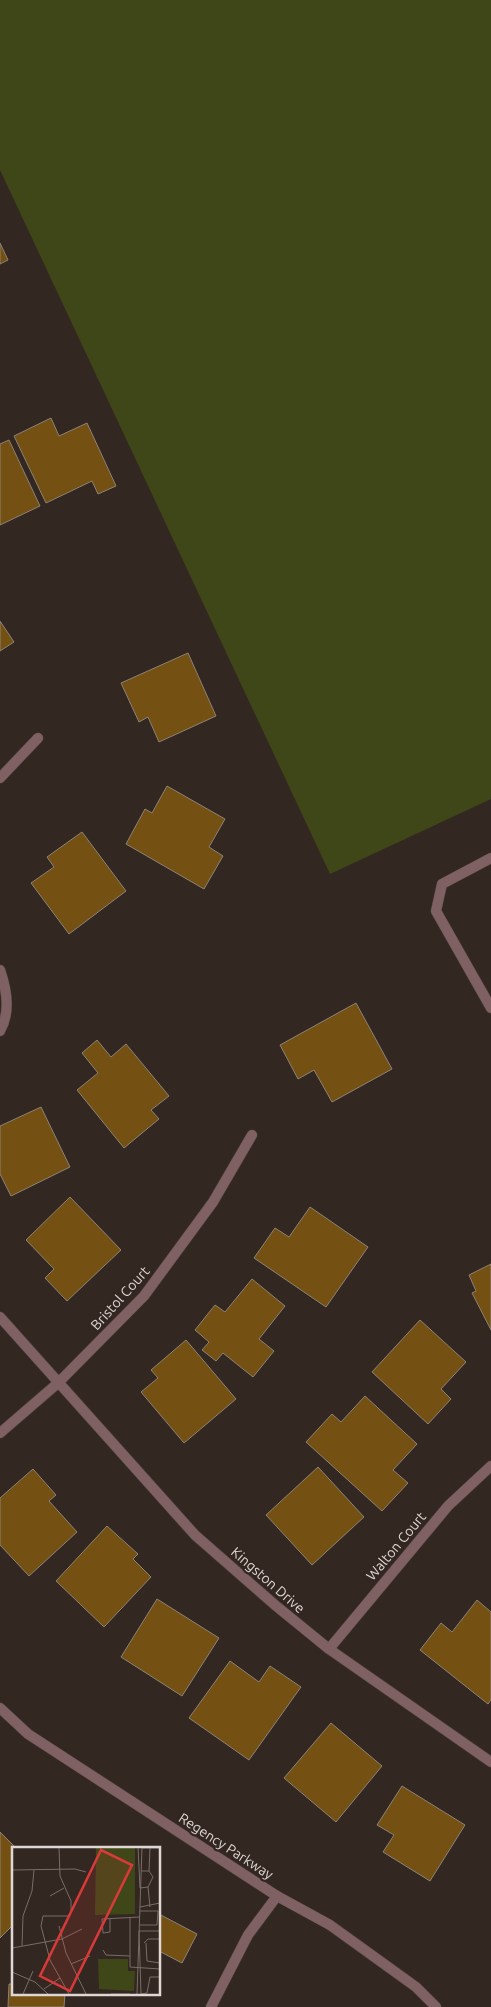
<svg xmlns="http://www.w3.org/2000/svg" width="491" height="2007" font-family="Ubuntu,sans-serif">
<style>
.green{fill:#3f4719}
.building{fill:#745012;stroke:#8c8377}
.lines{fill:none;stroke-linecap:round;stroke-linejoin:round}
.lane-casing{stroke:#4f433d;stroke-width:11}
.street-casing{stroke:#4f433d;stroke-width:11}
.lane{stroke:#7f6063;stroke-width:10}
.street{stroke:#7f6063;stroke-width:10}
.labels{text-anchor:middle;stroke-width:4.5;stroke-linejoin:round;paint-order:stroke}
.street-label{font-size:14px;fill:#dfd7d3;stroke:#332721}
.inset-road{fill:none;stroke:#786d68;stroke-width:1}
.view{fill:#d73a39;fill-opacity:0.15;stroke:#d73a39;stroke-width:2.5}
.inset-edge{fill:none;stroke:#dfd7d3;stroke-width:2.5}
</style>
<rect width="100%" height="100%" fill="#332721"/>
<path class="green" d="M0,0h491v799l-161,75 -330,-704z"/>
<g class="building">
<path d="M0,243l8,17 -8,4z"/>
<path d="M51,418l8,18 28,-13 29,63 -18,8 -6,-13 -46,22 -32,-67z"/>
<path d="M9,440l31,66 -40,19v-81z"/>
<path d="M0,621l14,21 -14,9z"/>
<path d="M188,653l28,63 -57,26 -11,-25 -9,5 -18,-39z"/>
<path d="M167,786l58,33 -16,28 14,9 -19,33 -78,-45 19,-35 7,4z"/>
<path d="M82,832l44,59 -57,43 -38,-51 23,-16 -7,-10z"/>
<path d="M356,1003l36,66 -60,33 -18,-32 -16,9 -18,-34z"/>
<path d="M97,1040l14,17 15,-13 43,52 -18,14 8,9 -35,29 -47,-58 21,-17 -16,-20z"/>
<path d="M41,1107l29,60 -59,29 -11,-22v-48z"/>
<path d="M70,1197l51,53 -54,51 -22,-23 9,-9 -28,-29z"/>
<path d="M310,1207l58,40 -42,60 -72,-49 21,-30 14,9z"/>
<path d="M491,1264v66l-19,-37 4,-2 -7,-16z"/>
<path d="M252,1279l33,27 -26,33 15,12 -21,26 -30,-24 -7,8 -14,-11 7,-8 -14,-12 20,-25 10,7z"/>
<path d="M420,1320l46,42 -25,27 10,10 -23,25 -56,-52z"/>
<path d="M186,1340l50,59 -52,44 -43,-51 17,-14 -7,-8z"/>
<path d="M365,1396l52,48 -24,26 15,13 -26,28 -76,-69 26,-28 9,8z"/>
<path d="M318,1467l46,50 -52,48 -46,-50z"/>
<path d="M33,1469l23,26 -7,6 28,31 -48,44 -29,-31v-47z"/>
<path d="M107,1526l31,28 -5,5 18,18 -47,50 -48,-46z"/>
<path d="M157,1599l62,39 -37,58 -61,-39z"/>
<path d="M477,1600l14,12v88l-3,4 -68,-54 21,-27 11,9z"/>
<path d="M230,1661l29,21 11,-16 31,21 -52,73 -60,-42z"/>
<path d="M331,1723l51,43 -46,56 -52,-44z"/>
<path d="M402,1786l63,39 -35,56 -47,-29 11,-17 -17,-10z"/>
<path d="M0,1832l16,16h-2v76l-14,14z"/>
<path d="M159,1914l38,20 -15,29 -23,-12z"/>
<path d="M9,1984h5v9h51l-1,14h-56z"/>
</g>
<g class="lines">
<defs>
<path id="lane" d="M491,858l-49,26 -6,27 55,97"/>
<g id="street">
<path d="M0,778l38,-40"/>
<path d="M0,970c7,20 11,42 0,61"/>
<path d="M0,1317l195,218 80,70 54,44 162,113"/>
<path d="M0,1433l58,-50 86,-87 69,-94 39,-67"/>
<path d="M329,1649l119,-143 43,-40"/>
<path d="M0,1708l28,26 249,162 53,29 86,62 20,20"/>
<path d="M211,2007l37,-72 29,-39"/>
</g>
</defs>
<use href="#lane" class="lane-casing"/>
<use href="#street" class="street-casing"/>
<use href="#lane" class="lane"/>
<use href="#street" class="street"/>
</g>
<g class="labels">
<g class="street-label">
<text transform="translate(120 1298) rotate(-48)" y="5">Bristol Court</text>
<text transform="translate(396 1546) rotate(-50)" y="5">Walton Court</text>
<text transform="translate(268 1580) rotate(41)" y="5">Kingston Drive</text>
<text transform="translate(226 1846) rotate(33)" y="5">Regency Parkway</text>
</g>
</g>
<g transform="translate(12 1847)">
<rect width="148" height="148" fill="#332721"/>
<path d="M84,0h39v67l-40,1zM86,112h30v12h7l-1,20 -35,-2z" fill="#3f4719"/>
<path class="inset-road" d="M47,0l1,29 11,25v11l-3,4h-25l-2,10 9,34 19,34M126,0l2,41M130,1h18M0,23l63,-1 11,3M129,24h8l1,-23M136,40l2,20M128,41l8,-1 5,-10 -4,-6M38,49l14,-8M128,60l20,-4M118,70v50l30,2M98,72v13l-7,1 -1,-14 38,-2M128,78h17l1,-14h-18M47,79l7,27 20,41M127,84h21M127,84l2,63M132,96l4,-4h12M134,96l1,18 13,2M10,99l1,-30 9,-25 2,-21M0,101l50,-9 20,-10M91,103l3,5 24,1M59,117l19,-8M0,125l23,10 13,12M32,142l16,-11M11,147l10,-23M99,147h19M125,147l5,-147M129,147l6,-1 3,-16h10"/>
<path class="view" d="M89,3l31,15 -62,126 -30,-15z"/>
<rect width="148" height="148" class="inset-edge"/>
</g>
</svg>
